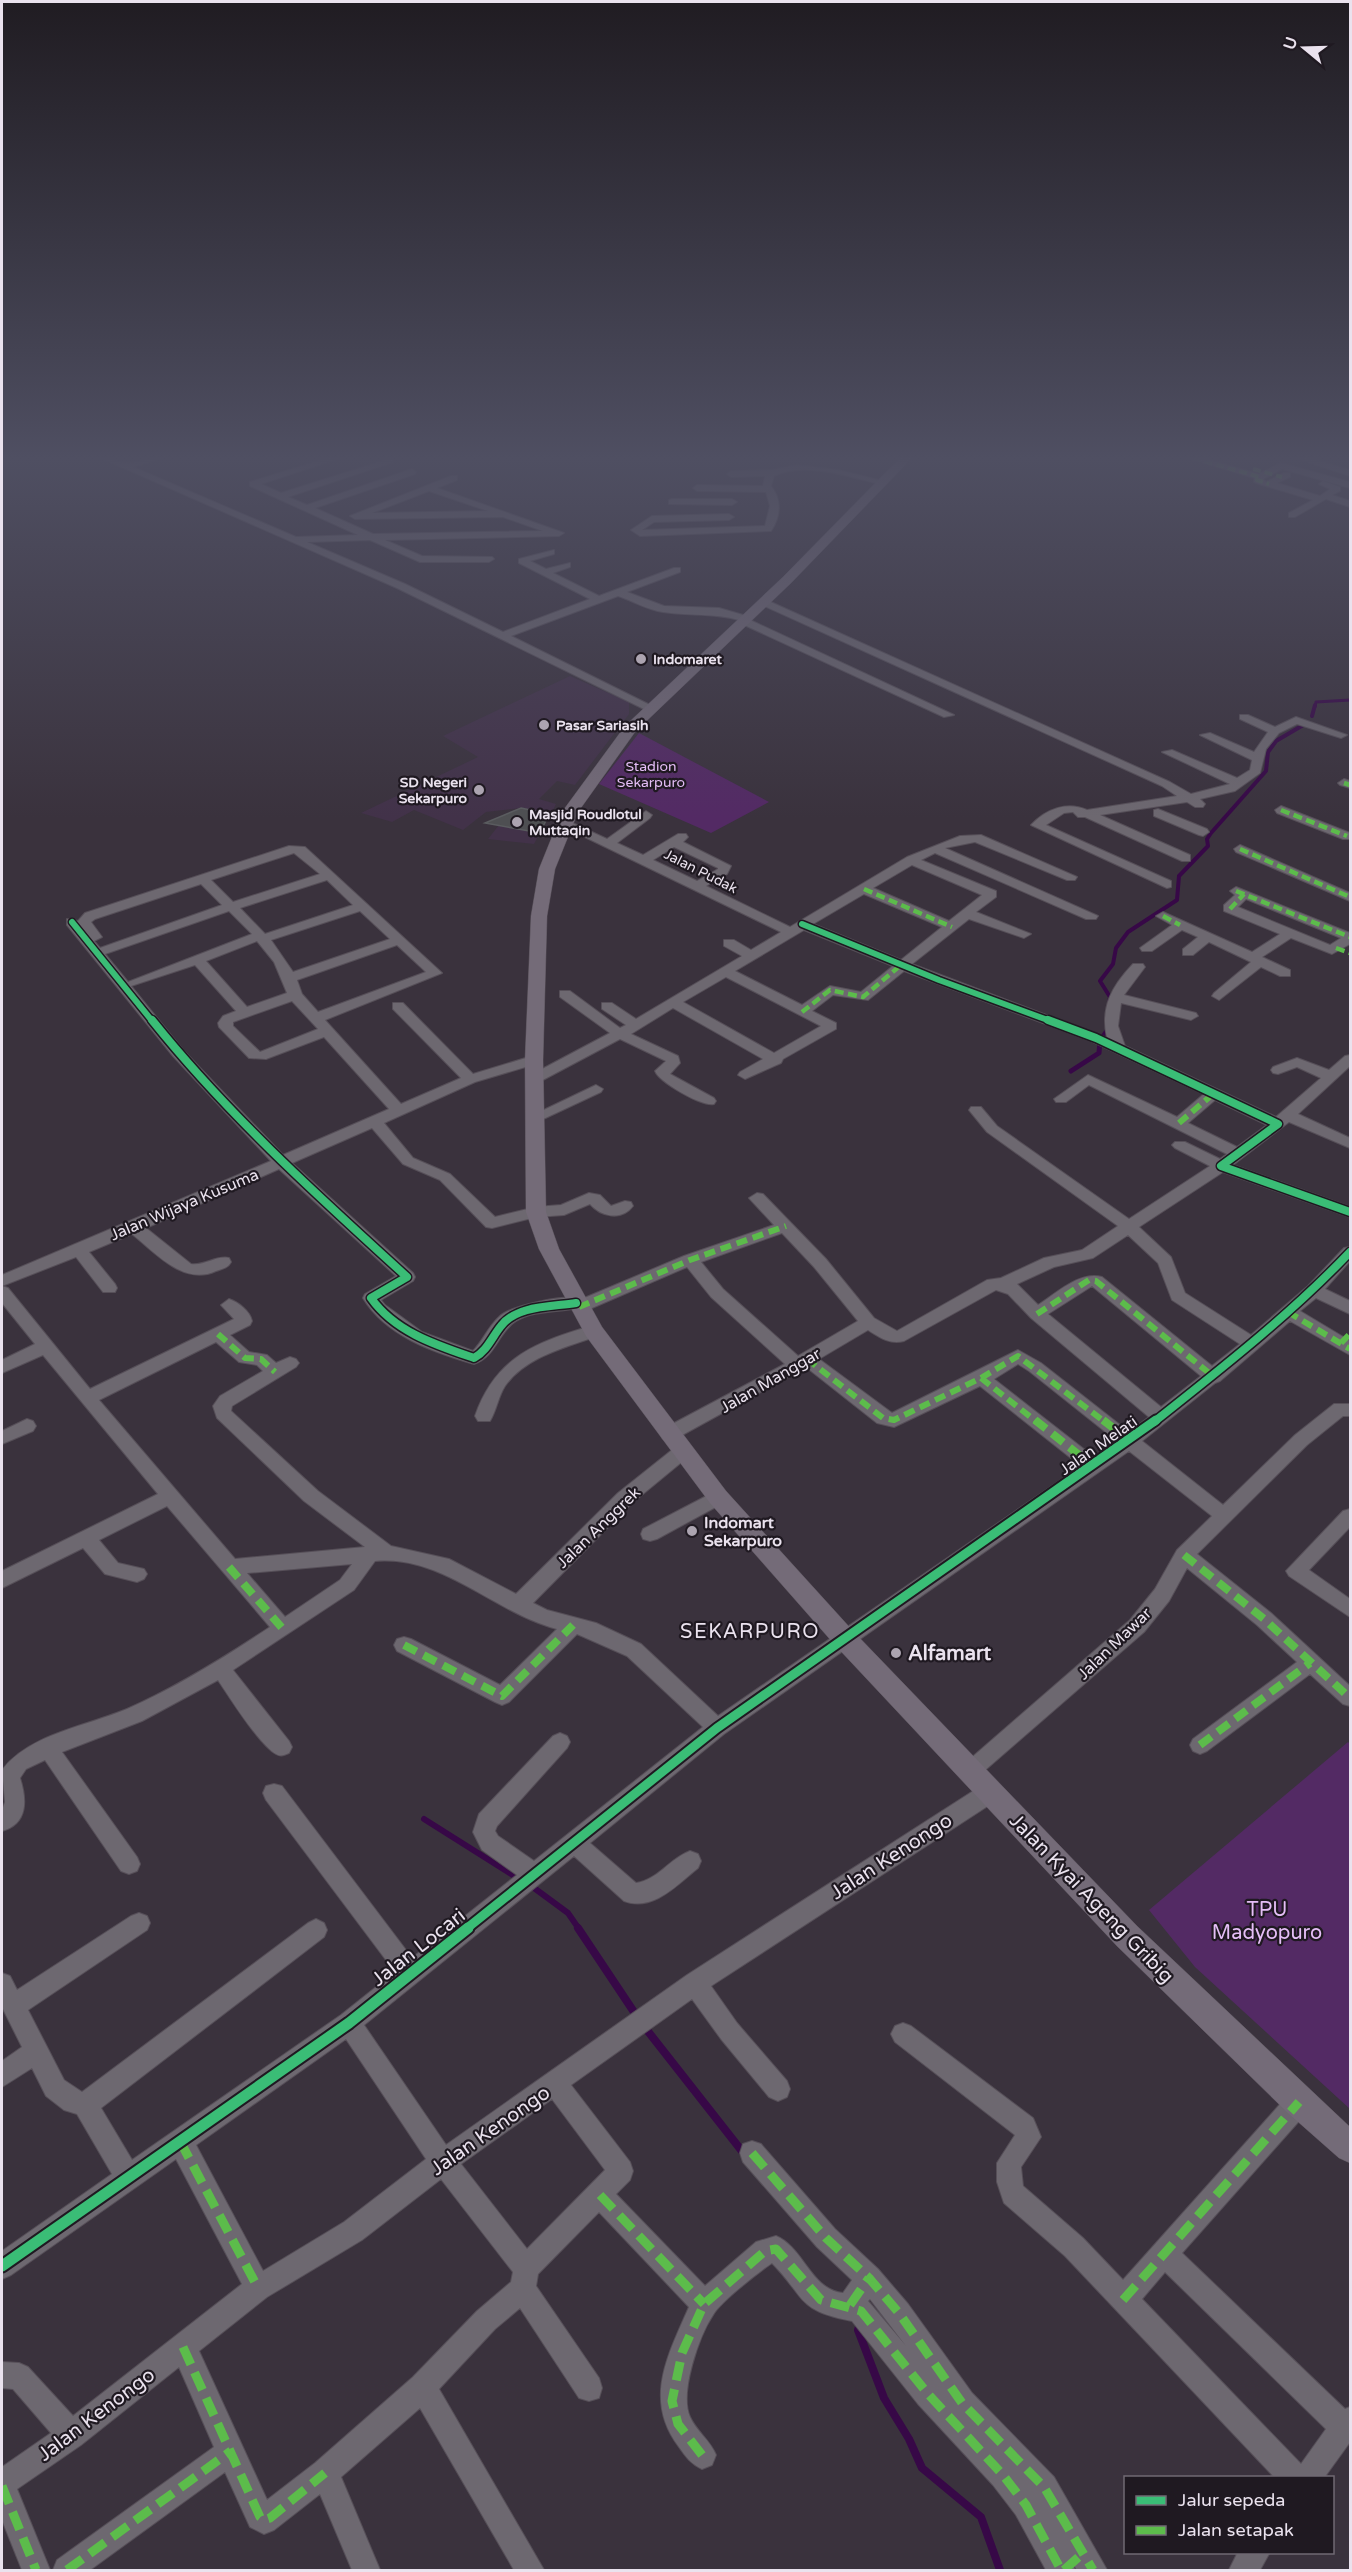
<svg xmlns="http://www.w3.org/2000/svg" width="1352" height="2572" font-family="'Varela Round',sans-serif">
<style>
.built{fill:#423249}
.green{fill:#532a64}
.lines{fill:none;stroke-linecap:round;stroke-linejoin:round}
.stream-far4{stroke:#370847;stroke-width:3}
.stream-far3{stroke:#370847;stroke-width:4}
.stream-far2{stroke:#370847;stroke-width:5}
.stream-far1{stroke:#370847;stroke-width:6}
.stream{stroke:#370847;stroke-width:8}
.building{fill:#4e4f52;stroke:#5a5c5f;stroke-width:1.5}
.minor-casing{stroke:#564f58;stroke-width:2}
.major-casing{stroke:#564f58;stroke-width:1}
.minor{fill:#6d6870;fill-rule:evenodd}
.major{fill:#746b78;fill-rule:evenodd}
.quiet-far4{stroke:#5cbc4b;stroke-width:4;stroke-dasharray:8 4;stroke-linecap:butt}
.quiet-far3{stroke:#5cbc4b;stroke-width:4.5;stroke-dasharray:9 4.5;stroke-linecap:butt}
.quiet-far2{stroke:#5cbc4b;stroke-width:6;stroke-dasharray:11 6;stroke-linecap:butt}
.quiet-far1{stroke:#5cbc4b;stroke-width:8;stroke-dasharray:14 8;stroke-linecap:butt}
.quiet{stroke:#5cbc4b;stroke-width:9;stroke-dasharray:19 9;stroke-linecap:butt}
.cycleway-far3-casing{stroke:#1f1921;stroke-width:9}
.cycleway-far2-casing{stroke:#1f1921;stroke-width:11}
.cycleway-far1-casing{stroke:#1f1921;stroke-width:13}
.cycleway-casing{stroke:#1f1921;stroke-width:15}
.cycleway-far3{stroke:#3abd76;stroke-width:6}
.cycleway-far2{stroke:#3abd76;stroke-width:8}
.cycleway-far1{stroke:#3abd76;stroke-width:9}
.cycleway{stroke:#3abd76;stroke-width:11}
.poi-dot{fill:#aca4b0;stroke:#1f1921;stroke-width:2}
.labels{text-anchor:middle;stroke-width:4.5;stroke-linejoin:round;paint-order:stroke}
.far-poi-label{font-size:14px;font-weight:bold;fill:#eae2ee;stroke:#1f1921;text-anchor:start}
.far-park-label{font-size:14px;fill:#e5bef7;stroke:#1f1921}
.far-street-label{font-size:14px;fill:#eae2ee;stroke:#1f1921}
.street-label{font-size:16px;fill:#eae2ee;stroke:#1f1921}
.poi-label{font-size:16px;font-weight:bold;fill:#eae2ee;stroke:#1f1921;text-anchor:start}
.quarter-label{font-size:20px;letter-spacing:1.5px;fill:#eae2ee;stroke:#1f1921}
.near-poi-label{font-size:20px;font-weight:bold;fill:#eae2ee;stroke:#1f1921;text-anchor:start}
.near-street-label{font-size:20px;fill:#eae2ee;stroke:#1f1921}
.near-park-label{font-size:20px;fill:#e5bef7;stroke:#1f1921}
</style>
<rect width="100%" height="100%" fill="#3a323d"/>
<g class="built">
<path d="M570,676l59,26v12l-54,71 -18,-4 -18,18 17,5 -5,10 -30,-6 -35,4 -23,18 -49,-20 -22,12 -31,-9 117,-56 -35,-21z"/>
<path d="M499,825l41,8 -6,11 -46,-5z"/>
</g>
<g class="green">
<path d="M639,733l130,69 -58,31 -112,-49z"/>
<path d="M1348,1742l2,2v365l-155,-142 -46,-57z"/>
</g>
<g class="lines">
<path class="stream-far4" d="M1315,707l1,-5 34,-2"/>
<g class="stream-far3">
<path d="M1312,716l3,-11"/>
<path d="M1109,1004l1,-7 -10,-16 13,-17 3,-16 12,-16 49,-32 2,-24 29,-30 -1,-7 4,-6 55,-62 2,-19 8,-11 29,-17"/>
</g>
<path class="stream-far2" d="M1071,1071l28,-18 1,-12 9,-13"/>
<g class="stream-far1">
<path d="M424,1819l95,60"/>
<path d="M530,1885l38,28 11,16"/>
</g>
<g class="stream">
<path d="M578,1928l60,90"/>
<path d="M643,2025l102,130"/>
<path d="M860,2324l-2,6 26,68 25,41 13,29 59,49 19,53"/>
</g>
</g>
<path class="building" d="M521,808l28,6 -9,19 -55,-10z"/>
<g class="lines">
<defs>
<g id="minor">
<path d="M101,458c9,0 16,5 25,5 11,1 23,-5 35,-5l-28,9 163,70 62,-2 -108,-49v-4l78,-24h12l-79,26 20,9 111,-35 1,4 -105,35 19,8 105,-36 4,3 -1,2 -100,34 58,26 170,-3 -40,-14 -148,2 -5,-3 101,-40h6v4l-20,8 127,45 -5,3 -174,4 37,16 70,1 2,2 -5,3h-69l-50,-22 -63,2 98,42 98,48 87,-33 -71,-36v-4l35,-9v4l-24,7 16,8 24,-6v4l-17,6 46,23 75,-28h6v4l-53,20 37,14 55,2 31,9v3l204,95 -10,2 -204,-94 -1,-3c-25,-7 -50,-4 -76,-8 -15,-2 -30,-11 -45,-16l-107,40 145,72 -10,2 -249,-122zM429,491l59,20 -116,2z"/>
<path d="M1189,458h13l57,16 22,-11 69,19v6l-68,-19 -19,10 3,3 18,-9h6v4l-13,6 43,13 10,-7 -11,-5 4,-3 17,6v4l-8,4 18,6v6l-24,-8 -31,18h-6v-4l24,-13 -54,-16 -5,-2v-4z"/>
<path d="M1296,458h13l41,12v6z"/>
<path d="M797,465l41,5 49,12 -4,3c-33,-8 -77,-24 -109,-9l-3,10c11,14 10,30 0,45l-131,5 -9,-6 21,-14 77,-2 5,3 -5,3 -75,2 -12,8 123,-4 5,-20 -4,-14 -69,-1 -4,-3 4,-3 66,1 2,-10 -34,1 -4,-3 4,-3 41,-1z"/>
<path d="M672,499h60l5,3 -5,3 -63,-1v-4z"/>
<path d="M764,599l406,183 21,12 39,-10 -68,-32 10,-2 65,28 13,-8 2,-10 -52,-25 10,-2 44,19 14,-20 -28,-13v-4h8l27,12 21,-10 51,18 -6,3 -44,-14 -18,9 -13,16 -6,24 -25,18 -35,8 5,5 -2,3h-8l-8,-5 -87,13 90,40v6h-8l-97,-44h-7l-5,-5 -9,1 -18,12 125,56v6l-4,1 -136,-63c15,-16 36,-24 56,-15l90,-14 -15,-10 -402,-182 -1,-2z"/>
<path d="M1344,779l6,2v7l-10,-3 -2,-2z"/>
<path d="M1281,806l69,27v6h-7l-66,-26 -2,-3z"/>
<path d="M1158,809l49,20 2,3 -6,4 -4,-1 -45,-19v-6z"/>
<path d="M646,811l6,4 -2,3 -33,25 26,12 35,-21h8l2,3 -5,5 48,24 -4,8 -21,12 84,41 117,-70 53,-21 21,-1 96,42 -2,3h-8l-92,-38 -30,6 153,68 -2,3h-10l-151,-66 -14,7 75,31v6l-20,15 55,22 -7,4 -55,-19 -57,45 195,74c-7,-31 5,-52 26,-74h10l2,3 -21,28 72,18 2,3 -7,4 -70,-17 -3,23 7,20 151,71 45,-39 -24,-11 -19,7 -5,-1 -2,-3 2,-3 24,-9 32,12 16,-14 5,-1v11l-52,48 52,24v10l-61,-26 -56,43 117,42v10l-127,-45 -84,55 32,30 14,36 66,42 57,-49 36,-38 6,-1v14l-25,28 25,12v13l-34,-16 -16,13 50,30v14l-60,-34 -70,60 -5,2 -73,58 81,64 72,-70 39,-31h16v12h-7l-36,29 -110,109 74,59 79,73v20l-7,-2 -33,-30 -103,77 -7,3 -7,-3 -3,-6 3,-6 104,-77 -40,-37 -70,-57 -18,33 -25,31 -168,146 -7,3 -7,-3 -4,-6 4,-6 168,-146 25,-31 22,-39 35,-34 -83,-65 -405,283 -134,109 46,40c22,-3 33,-24 54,-32l8,3 3,7 -3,7c-21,17 -45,44 -74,33l-50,-45 -210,169 82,120 241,-170 294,-189 8,-2 8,2 3,7 -3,7 -286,186 26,37 50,58 3,8 -3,8 -9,4 -9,-4 -48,-58 -29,-40 -121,86 59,77 3,9 -3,9 -14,14 89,92 51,-44 20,-6c28,12 35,54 67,57l9,-13 -35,-33 -74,-85 -3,-9 3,-9 9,-3 9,3 74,85 43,40 30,35 64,89 82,84 53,93h-30l-6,-10 4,10h-29l-30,-55 -23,-30 -75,-81 -66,-83c-56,-11 -45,-22 -80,-58 -13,9 -52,39 -59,52 -14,21 -34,78 -23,102 6,14 20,23 26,38l-4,10 -10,4c-11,-5 -16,-12 -23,-22 -36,-47 -11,-92 10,-140l-90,-95 -61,62 -2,12 63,92 3,10 -3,10 -10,3 -10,-3 -59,-90 -25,21 -56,60 105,181h-30l-94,-162 -79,69 39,93h-28l-32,-76 -46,36 -10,4 -14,-7 -25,-55 -135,98h-37l4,-10 157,-113 -35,-80 -98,78 -64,44 33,81h-28l-20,-50v-53l49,-34 -38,-44 -11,-1v-26l17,1 9,4 45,49 169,-132 -66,-125 -165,116 -9,4v-28l110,-77 -35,-60 -13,-4 -18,-14 -14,-28 -30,19v-26l20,-14 -20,-40v-34l8,3 7,14 114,-74 8,-3 8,3 3,7 -3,7 -119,80 36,70 18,12 226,-169 8,-4 8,4 3,7 -3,7 -223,171 31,52 209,-145 54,-43 -129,-172 -3,-7 3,-7 8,-2 8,2 130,172 105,-83 -35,-25 -9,-18 6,-18 74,-78 7,-3 7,3 3,6 -3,6 -70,78 -2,5 3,5 36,25 169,-134 -76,-71 -50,-22 -68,68 -7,3 -7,-3 -98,-51 -3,-6 3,-6 7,-2 7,2 89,46 57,-56c-63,-16 -113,-74 -182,-68l-21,29 -121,80 56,71 3,6 -3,6c-5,2 -8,4 -13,1 -17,-10 -46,-56 -58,-74l-76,41 -80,31 75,105 3,7 -3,7 -8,3 -8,-3 -76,-111 -19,9 -6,9c7,22 8,46 -18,53v-21l3,-8 -3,-32c27,-36 85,-44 125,-61 50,-22 98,-52 143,-82l-103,-121 -68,34 19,23 26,6 3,5 -3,5 -7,3 -32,-8 -22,-26 -81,40v-17l156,-77 -115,-139 -41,18v-13l33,-16 -33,-41v-28l269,-114 -98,-105 -106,-131v-6l11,2 7,-8 204,-67 16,1 137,126 -117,47 76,84 60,-26 -68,-69v-6h10l70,71 56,-17h10l2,3 -2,3 -64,19 -91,41 29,35 37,16 45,43 41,-10 25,-2 28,-12 11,2 11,11 14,-5 6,1 2,4c-11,15 -32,11 -43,-2l-26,11 -28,2 -44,11 -6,-1 -46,-47 -37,-16 -31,-36 -80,35 121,110 2,4 -2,4 -32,19 4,5 37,27 51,19c10,-10 15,-24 26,-34 12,-12 67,-23 83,-18l102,-43 90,-31 -25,-27 8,-5 6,1 63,65 48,59 23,13 90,-51 14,-2 43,-20 38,-8 36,-24 -131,-94 -18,-22 2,-3h10l16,19 132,93 81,-53 -35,-18 -3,-3 3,-3h10l35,17 7,-5 -138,-69 -23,17h-10l-2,-3 34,-24 89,42 27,-23 -113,-53 -187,-70 -36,29 -35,-5 -21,16 24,12v6l-53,30 -2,4 -36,16 -7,-4 2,-3 23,-13 -90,-51 -42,26 47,22 2,7 -10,11 44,24 2,3 -2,3c-12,3 -55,-22 -59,-33l11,-10 -46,-22 -81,43h-10l-2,-3 2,-3 81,-43 -50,-36v-6h10l50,37 6,-3 -24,-16v-6h10l24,16 106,-63 -18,-10v-6h10l17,10 30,-18 -223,-108 2,-3h8l39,18zM674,847l44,21v1l-21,12 -44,-21zM294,853l26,21 -87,28 -22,-22zM912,865l70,30 -33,26 -76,-33zM327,880l26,25 -88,29 -25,-26zM201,884l21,21 -122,43 -6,-7 8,-4 -11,-15 4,-3zM864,894l78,33 -41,33 -88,-36zM229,911l23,23 -124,48 -23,-28zM360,911l30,28 -97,33 -22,-32zM804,930l89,36 -32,26 -31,-6 -28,19 -67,-34zM257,941l17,21 13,31 -40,14 -41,-46zM397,945l29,27 -108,40 -16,-18 -5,-14zM195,965l41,46 -13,5 -5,7 1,4 30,31 17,1 58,-22 65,72 -106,46 -100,-105 -52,-64zM726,977l95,49 -47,27 -91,-51zM292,1001l26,28 -58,23 -27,-26v-4zM1215,1100l52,25 -30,22 -49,-24zM279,1169l117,107 -31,18 -2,4c23,38 70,54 111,66 22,-7 24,-32 42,-43 16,-10 39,-9 56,-12l7,4 6,-2 102,-44 24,30 74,67 -122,65 -3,5 3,5h12l131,-72 71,56 17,4 86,-41 101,80 -363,250 -77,-72 -45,-21 -49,-13 -14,-7 99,-100 57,-47 3,-5 -3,-5h-12l-59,47 -102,101 -67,-35 -58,-13 -73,-55 -87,-80 1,-5 64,-39 3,-4 -3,-4 -6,-2 -14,6 -9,-8 -18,-3 -19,-17 20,-10 2,-4c-2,-10 -14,-19 -23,-22l-8,6 13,14 -144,70 -82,-101 -6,-2 74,-29 27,35h12l2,-4 -2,-4 -26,-32 43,-18c24,19 51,52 84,37 6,-2 12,-3 15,-9l-2,-4c-13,-3 -24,8 -38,6l-45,-36zM782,1233l32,34 44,54 -60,35 -75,-67 -22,-27zM1128,1235l30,28 14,37 68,44 -28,22 -110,-89c-23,-6 -45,16 -64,28l-21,-21 37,-17 39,-9zM1092,1286l109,90 -40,31 -113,-93zM996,1290l12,4 23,24 118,99 -20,15 -88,-69 -23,-13 -126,63 -73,-54 49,-29c11,7 22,15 36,11zM216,1342l23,20 18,3 6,6 -43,25 -7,10 4,12 87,83 61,46 -130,12 -136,-159zM1018,1364l11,7 88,70 -23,16 -100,-78zM352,1564l-12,16 -55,37 -38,-44zM346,2039l80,120 -82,63 -81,49 -67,-126zM552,2099l53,71 -78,79 -66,-85zM441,2179l72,93 -2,10 -34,29 -64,66 -98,86 -48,37 -68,-149 68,-54 95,-57zM870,2299l36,47 -38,-45z"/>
<path d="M1240,845l110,48v8l-114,-49 -2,-3z"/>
<path d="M1236,887l114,46v11l-18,10 -41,-16 -29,19 28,13v6h-10l-19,-9 -42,33 -7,-4 2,-3 37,-31 -42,-20 -16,13h-10v-6l15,-12 -16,-7 -30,21h-10l-2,-3 32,-23 -16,-9 7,-4 89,40 28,-18 -56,-23v-6l11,-10 -5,-4zM1246,899l95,39 -11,7 -92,-38z"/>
<path d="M596,1085l7,4 -2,3 -62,29h-10l-2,-3z"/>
<path d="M594,1325l8,6 -2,4c-32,12 -74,21 -95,51 -7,11 -8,23 -15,35h-12l-3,-5c21,-60 62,-74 119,-91z"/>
<path d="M27,1419l6,2 3,5 -3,5 -31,13v-13z"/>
<path d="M718,1490l7,2 2,5 -2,5 -68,37 -7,2 -7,-2 -2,-5 2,-5z"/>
<path d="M1350,1509v18l-41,43 41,29v18l-61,-41 -3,-5 57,-60z"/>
<path d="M903,2023l8,3 122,92 8,19 -20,30 2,19 60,52 40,42 167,-187 9,-3 9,3 3,9 -3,9 -126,142 163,156 5,-2v35l-26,36h-49l-210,-222 -61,-53 -7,-21v-19l18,-28 -120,-93 -4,-8 4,-8zM1165,2272l161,157 -25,35 -159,-165z"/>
<path d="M1238,2552h32l-10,18h-31z"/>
</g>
<path id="major" d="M900,458h12l-121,125 -156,149 -57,80 -23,57 -8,47 -4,144 3,152 13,37 43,78 124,164 127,140 284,295 213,201v36l-11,-5 -51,-45 -171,-167 -282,-301 -125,-142 -124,-167 -47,-87 -13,-37 -1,-152 6,-144 8,-47 23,-57 63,-86 158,-149z"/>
</defs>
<use href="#minor" class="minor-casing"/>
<use href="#major" class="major-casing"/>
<use href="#minor" class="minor"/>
<use href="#major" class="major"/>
<g class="quiet-far4">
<path d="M1193,458l67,19 -3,3 12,4"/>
<path d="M1253,469l29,8"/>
</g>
<g class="quiet-far3">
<path d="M1344,783l6,2"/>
<path d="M1281,810l66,26"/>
<path d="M1240,849l110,48"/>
<path d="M864,889l88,38"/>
<path d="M1236,891l114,46"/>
<path d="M1230,909l14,-15"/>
<path d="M1163,916l17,9"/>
<path d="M1336,948l14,5"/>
<path d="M802,1012l28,-22 33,7 38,-32"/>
</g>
<g class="quiet-far2">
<path d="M1179,1123l34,-29"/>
<path d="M579,1307l111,-47 96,-34"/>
<path d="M1288,1312l62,37"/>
<path d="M1037,1314l52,-34 7,1 118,96"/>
<path d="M218,1334l27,24 16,1 14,13"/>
<path d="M1341,1343l9,-9"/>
<path d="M807,1359l76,59 11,2 87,-42 37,-22 87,66"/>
<path d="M981,1378l56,44"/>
</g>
<g class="quiet-far1">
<path d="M1035,1420l58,46"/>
<path d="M1103,1420l27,21"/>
<path d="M1184,1555l80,64 86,79"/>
<path d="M229,1567l54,62"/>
<path d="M404,1645l98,51 71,-71"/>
<path d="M1200,1745l110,-82"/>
</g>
<g class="quiet">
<path d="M180,2141l78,147"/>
<path d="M752,2153l74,85 43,40 30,35 63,90 82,84 49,83"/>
<path d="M600,2195l104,109"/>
<path d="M1123,2300l176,-198"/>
<path d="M850,2305l19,-27"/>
<path d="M183,2347l77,170 4,3 6,-2 55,-45"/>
<path d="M702,2455l-24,-31 -6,-23 10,-48 22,-49 61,-53 11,-2 45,51 40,11 67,83 75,81 23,30 35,65"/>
<path d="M2,2486l34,84"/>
<path d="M67,2570l164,-119"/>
<path d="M1064,2570l18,-16"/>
</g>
<defs>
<g id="cycleway-far3">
<path d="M72,922l81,100"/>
<path d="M802,924l137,56 114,42"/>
</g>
<g id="cycleway-far2">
<path d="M152,1020c76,95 166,176 255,257l-36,21c24,34 65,47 103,60 13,-7 18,-21 27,-32 16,-21 51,-19 75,-23"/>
<path d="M1048,1020l48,18 182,86 -57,42 129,46"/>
<path d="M1154,1422c68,-54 136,-107 196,-170"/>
</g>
<path id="cycleway-far1" d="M466,1929l251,-201 439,-308"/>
<path id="cycleway" d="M2,2266l347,-243 119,-95"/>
</defs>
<use href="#cycleway-far3" class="cycleway-far3-casing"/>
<use href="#cycleway-far2" class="cycleway-far2-casing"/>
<use href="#cycleway-far1" class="cycleway-far1-casing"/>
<use href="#cycleway" class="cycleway-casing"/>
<use href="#cycleway-far3" class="cycleway-far3"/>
<use href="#cycleway-far2" class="cycleway-far2"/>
<use href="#cycleway-far1" class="cycleway-far1"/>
<use href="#cycleway" class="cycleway"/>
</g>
<linearGradient id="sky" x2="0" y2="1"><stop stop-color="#201c22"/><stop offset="0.56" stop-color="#4f4f62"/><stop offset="1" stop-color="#4f4f62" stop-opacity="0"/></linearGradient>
<rect width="1352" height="818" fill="url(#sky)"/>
<g class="poi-dot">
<circle cx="641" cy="659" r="6"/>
<circle cx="544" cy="725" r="6"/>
<circle cx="479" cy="790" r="6"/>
<circle cx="517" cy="822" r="6"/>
<circle cx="692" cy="1531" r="6"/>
<circle cx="896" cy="1653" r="6"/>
</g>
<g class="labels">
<g class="far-poi-label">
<text x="653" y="664">Indomaret</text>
<text x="556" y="730">Pasar Sariasih</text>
<text x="467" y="787" text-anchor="end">SD Negeri<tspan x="467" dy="16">Sekarpuro</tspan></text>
<text x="529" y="819">Masjid Roudlotul<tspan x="529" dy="16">Muttaqin</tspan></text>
</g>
<g class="far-park-label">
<text x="651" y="771">Stadion<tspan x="651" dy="16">Sekarpuro</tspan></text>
</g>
<g class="far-street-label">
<text transform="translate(701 871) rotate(27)" y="5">Jalan Pudak</text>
</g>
<g class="street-label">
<text transform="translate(184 1204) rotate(-23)" y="6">Jalan Wijaya Kusuma</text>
<text transform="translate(770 1380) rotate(-30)" y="6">Jalan Manggar</text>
<text transform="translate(1098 1445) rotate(-35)" y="6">Jalan Melati</text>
<text transform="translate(598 1527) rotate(-44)" y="6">Jalan Anggrek</text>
<text transform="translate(1114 1643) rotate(-44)" y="6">Jalan Mawar</text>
</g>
<g class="poi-label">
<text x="704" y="1528">Indomart<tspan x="704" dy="18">Sekarpuro</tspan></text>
</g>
<g class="quarter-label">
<text x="750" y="1638">SEKARPURO</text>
</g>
<g class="near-poi-label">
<text x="908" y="1660">Alfamart</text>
</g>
<g class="near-street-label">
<text transform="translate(891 1856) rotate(-33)" y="7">Jalan Kenongo</text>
<text transform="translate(1092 1898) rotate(46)" y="7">Jalan Kyai Ageng Gribig</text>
<text transform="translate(418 1947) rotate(-38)" y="7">Jalan Locari</text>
<text transform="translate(490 2130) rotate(-35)" y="7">Jalan Kenongo</text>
<text transform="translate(96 2414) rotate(-37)" y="7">Jalan Kenongo</text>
</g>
<g class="near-park-label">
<text x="1267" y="1916">TPU<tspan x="1267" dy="23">Madyopuro</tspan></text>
</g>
</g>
<rect width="1352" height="2572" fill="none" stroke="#eae2ee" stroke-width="6"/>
<rect x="1124" y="2476" width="210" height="78" fill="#1f1921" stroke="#706973" stroke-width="1.5"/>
<rect x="1136" y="2496" width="30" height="9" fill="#3abd76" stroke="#706973" stroke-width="1.5"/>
<text x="1178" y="2506" font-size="18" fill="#eae2ee">Jalur sepeda</text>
<rect x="1136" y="2526" width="30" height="9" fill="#5cbc4b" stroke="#706973" stroke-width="1.5"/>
<text x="1178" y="2536" font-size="18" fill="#eae2ee">Jalan setapak</text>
<g transform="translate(1304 48) rotate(289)" stroke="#1f1921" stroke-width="4.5" paint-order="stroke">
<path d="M0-4.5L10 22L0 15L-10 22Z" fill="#eae2ee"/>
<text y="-9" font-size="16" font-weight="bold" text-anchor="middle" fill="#eae2ee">U</text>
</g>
</svg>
